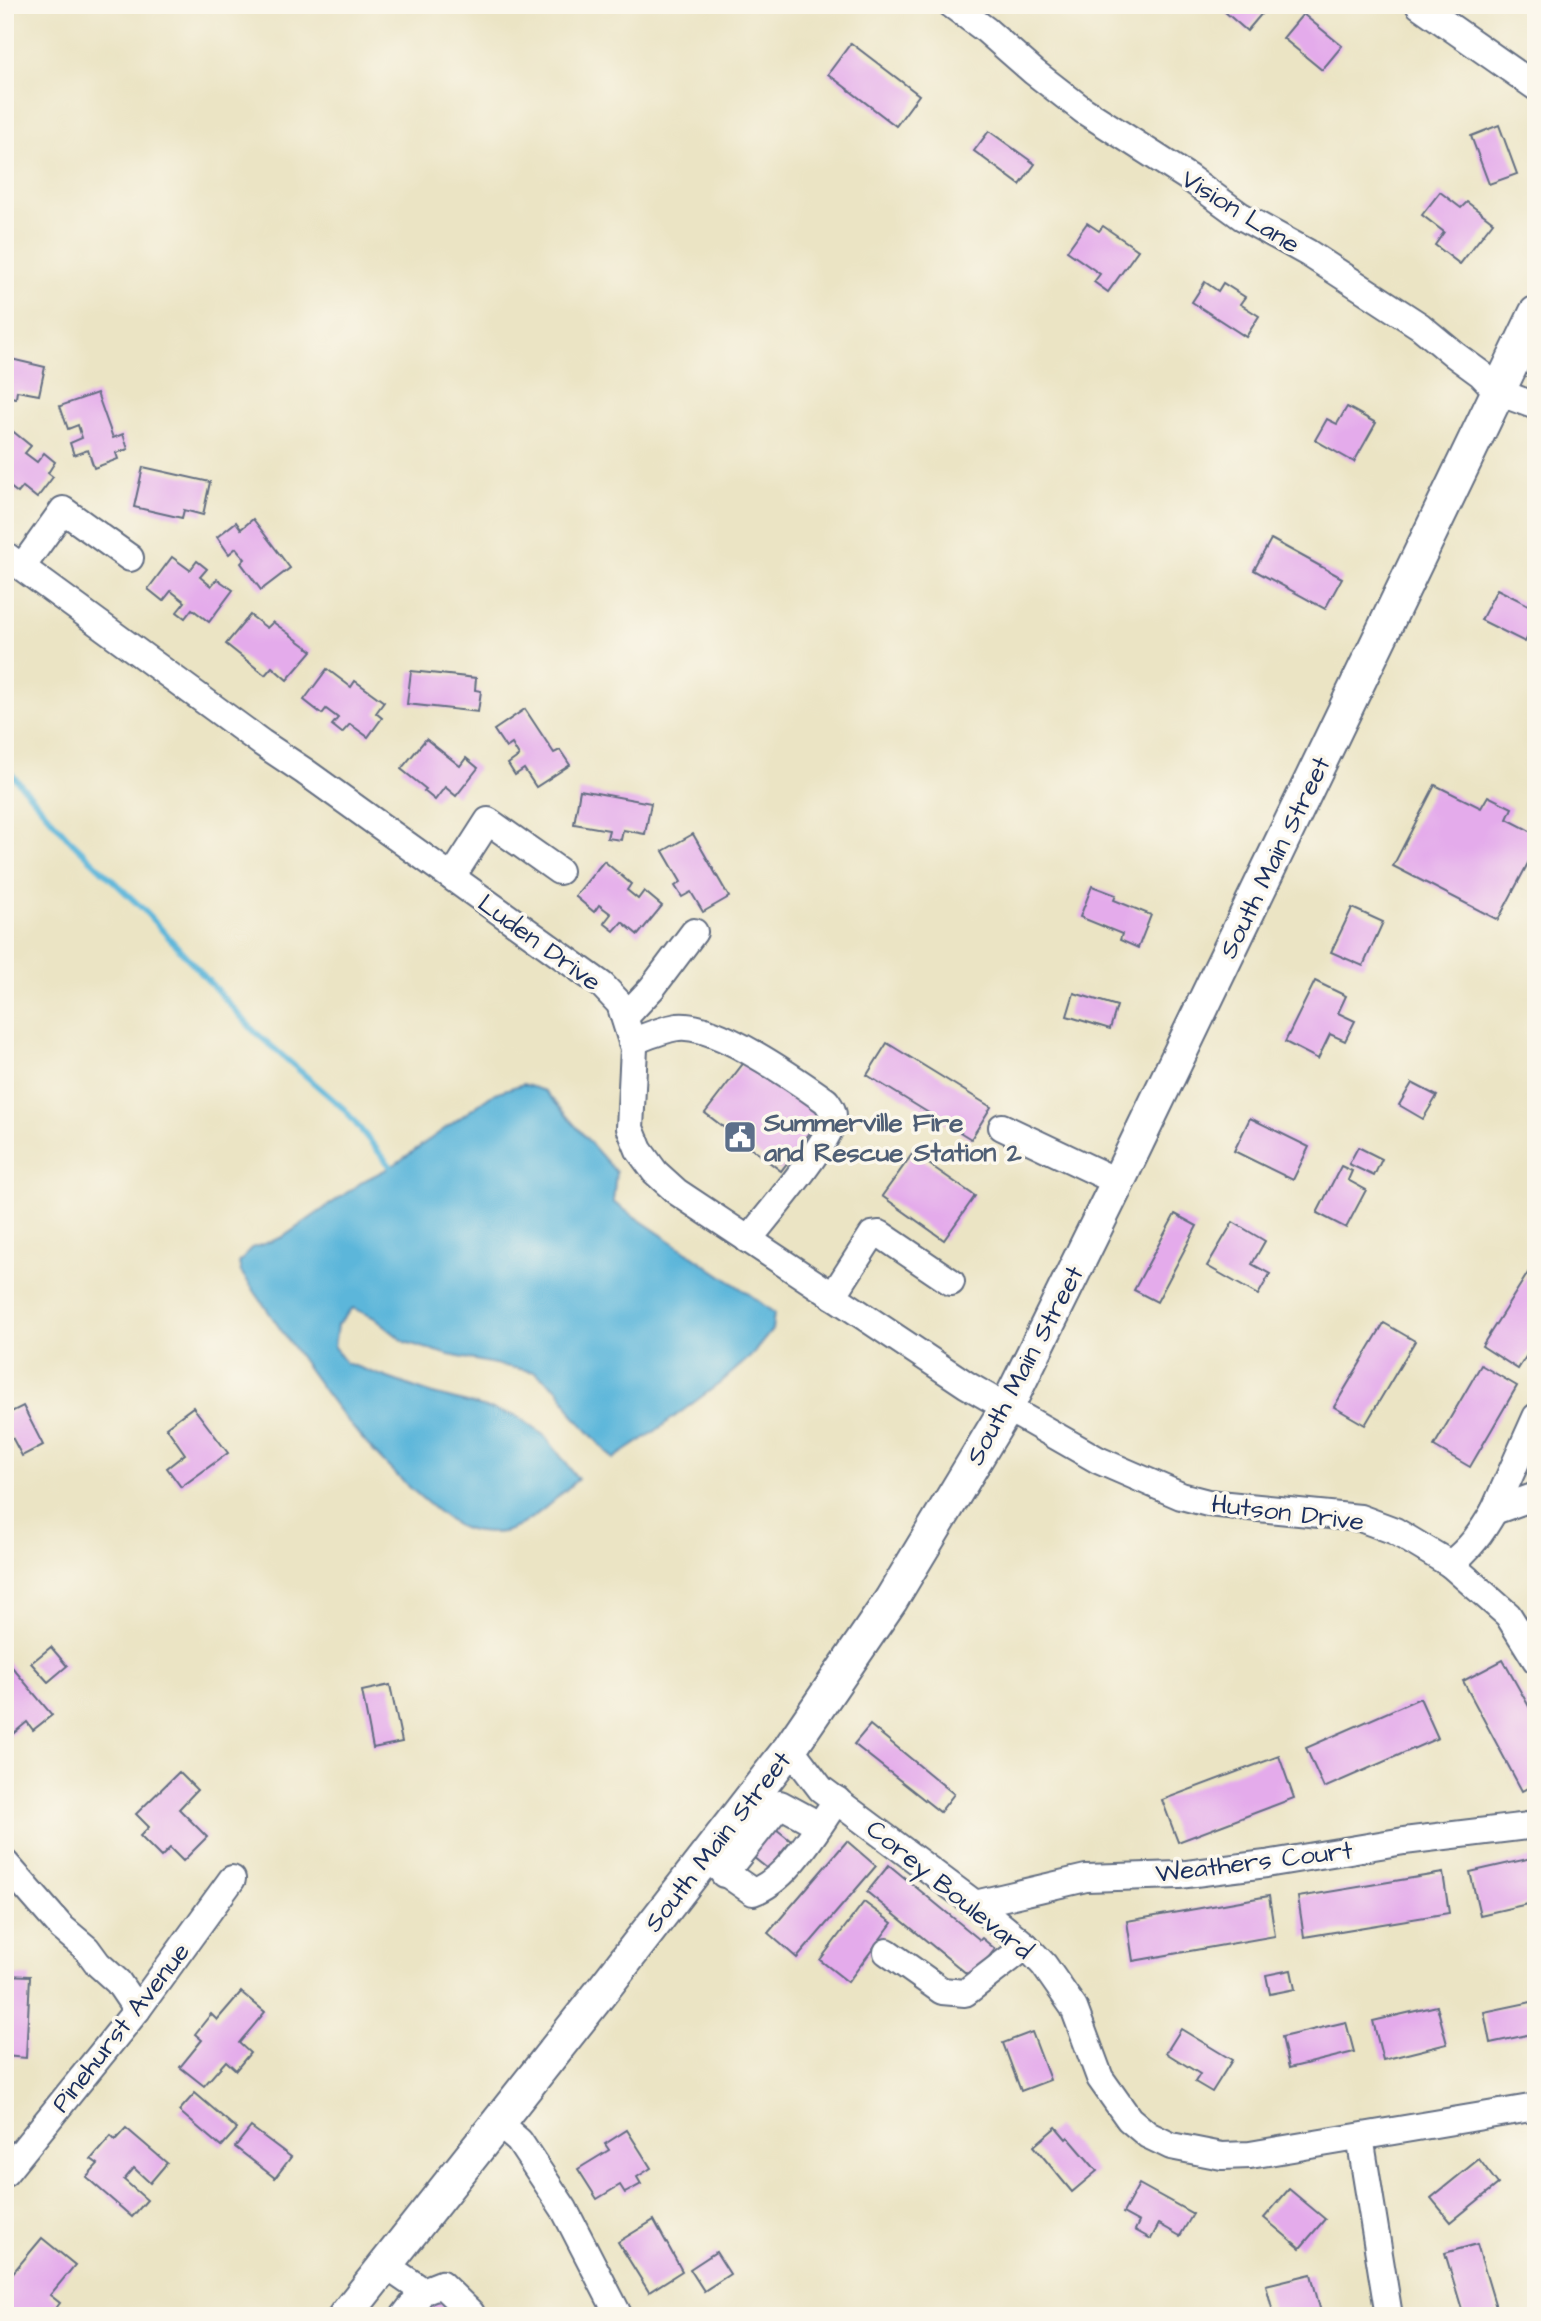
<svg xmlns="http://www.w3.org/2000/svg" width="1541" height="2321" font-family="'Architects Daughter',sans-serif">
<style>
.water{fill:#5cb6da;stroke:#3c729c;stroke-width:2}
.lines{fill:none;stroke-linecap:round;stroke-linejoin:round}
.stream{stroke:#5cb6da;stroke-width:6}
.building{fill:#e4abeb}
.minor-casing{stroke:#646e82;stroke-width:30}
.major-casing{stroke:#646e82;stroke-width:37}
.minor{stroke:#fff;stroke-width:26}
.major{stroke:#fff;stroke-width:33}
.labels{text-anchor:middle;stroke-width:7;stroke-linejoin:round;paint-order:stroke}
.street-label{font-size:26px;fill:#1b2f5e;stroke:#fbf7ec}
.service-label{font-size:26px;font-weight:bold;fill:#4e5e75;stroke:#fbf7ec;text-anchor:start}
</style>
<rect width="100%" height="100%" fill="#fbf7ec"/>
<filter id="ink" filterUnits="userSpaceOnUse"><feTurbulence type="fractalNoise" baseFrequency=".0143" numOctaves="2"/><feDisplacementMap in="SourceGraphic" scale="14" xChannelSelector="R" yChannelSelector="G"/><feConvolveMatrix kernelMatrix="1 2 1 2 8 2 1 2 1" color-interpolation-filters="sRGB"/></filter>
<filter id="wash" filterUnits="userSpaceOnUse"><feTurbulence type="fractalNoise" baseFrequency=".00686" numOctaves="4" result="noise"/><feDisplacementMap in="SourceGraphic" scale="28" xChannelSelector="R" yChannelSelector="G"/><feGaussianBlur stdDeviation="1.57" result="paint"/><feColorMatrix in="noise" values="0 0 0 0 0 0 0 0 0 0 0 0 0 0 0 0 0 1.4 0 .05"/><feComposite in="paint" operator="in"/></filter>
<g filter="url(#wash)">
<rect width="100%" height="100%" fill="#ebe4c4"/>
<path class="water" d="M523,1084l22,7 71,81 -3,30 136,92 25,19 -2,17 -21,26 -31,27 -66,49 -41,27 -39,-43 -15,-26 -24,-18 -86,-17 -44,-13 -32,-25 -20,-9 -16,17 -3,22 12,16 28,10 59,21 84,22 28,20 33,43c-18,16 -45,42 -68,51 -14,5 -39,3 -52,-4 -15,-9 -29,-22 -42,-33 -72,-62 -121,-145 -175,-221l-2,-9 13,-15 31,-11 82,-57 26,-13 104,-74z"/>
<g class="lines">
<path class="stream" d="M5,767l64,72 73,69 112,123 90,78 47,58"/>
</g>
<g id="blocks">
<g class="building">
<path d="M1217,5h52l-22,26z"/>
<path d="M1303,14l39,32 -20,24 -39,-32z"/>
<path d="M851,43l68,52 -23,31 -68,-52z"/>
<path d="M1499,125l18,49 -28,10 -18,-48z"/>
<path d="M989,131l46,33 -15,21 -46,-34z"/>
<path d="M1440,192l21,16 6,-6 26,20 -33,42 -25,-19 9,-13 -22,-17z"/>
<path d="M1087,223l12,8 4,-5 35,24 -30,42 -14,-10 6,-8 -33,-23z"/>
<path d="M1205,282l13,9 5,-8 22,14 -5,7 19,12 -13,21 -54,-35z"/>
<path d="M5,353l7,2 -1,4 34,8 -6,28 -22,-4 -1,7 -11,-2z"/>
<path d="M97,393l16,45 10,-4 5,15 -12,4 2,6 -24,9 -6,-18 -14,5 -4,-12 12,-5 -4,-13 -10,4 -8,-23z"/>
<path d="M1347,407l29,16 -22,39 -39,-22 12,-21 10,5z"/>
<path d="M5,425l26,21 -6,7 12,9 7,-9 11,9 -7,11 5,4 -16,21 -14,-11 -5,6 -13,-10z"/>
<path d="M143,467l67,15 -7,33 -19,-5 -2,8 -48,-11z"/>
<path d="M253,519l37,49 -29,22 -20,-27 4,-4 -9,-11 -7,6 -12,-17 19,-15 5,7z"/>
<path d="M1271,539l71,39 -17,31 -71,-39z"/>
<path d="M172,557l18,13 7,-9 10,8 -7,8 11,9 6,-7 16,11 -24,32 -17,-13 -7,9 -8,-6 8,-10 -14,-11 -8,10 -15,-12z"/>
<path d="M1497,589l39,20v12l-11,21 -44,-22z"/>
<path d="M250,615l17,13 6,-6 39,29 -25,29 -15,-13 -7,8 -39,-31z"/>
<path d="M327,669l24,18 4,-6 29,21 -8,11 6,5 -14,19 -18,-13 -8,9 -10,-8 6,-7 -12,-9 -4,5 -18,-14z"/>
<path d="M411,671l65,7 -1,12 6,1 -3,21 -71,-8z"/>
<path d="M525,709l29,44 6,-3 10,15 -34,22 -12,-18 -9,6 -7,-11 11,-8 -7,-12 -6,4 -12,-18z"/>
<path d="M426,739l34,27 6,-8 12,10 -22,28 -11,-9 -10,13 -11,-9 2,-2 -25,-20z"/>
<path d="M1435,785l46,23 7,-12 24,12 -5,11 29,15v14l-38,72 -105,-54z"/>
<path d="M580,790l71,13 -6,31 -22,-4 -2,10 -14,-2 2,-8 -35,-6z"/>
<path d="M693,834l36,63 -26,15 -12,-20 -9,5 -7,-11 6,-4 -18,-31z"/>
<path d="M604,861l27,23 -4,6 11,9 6,-8 18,15 -24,29 -16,-13 -8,9 -10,-8 7,-9 -12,-9 -5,7 -19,-16z"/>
<path d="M1092,886l24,9 -2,5 37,15 -13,33 -18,-8 2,-6 -42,-17z"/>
<path d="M1352,908l31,14 -20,44 -32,-14z"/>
<path d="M1315,981l31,15 -8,17 17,8 -10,20 -15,-7 -12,25 -33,-17z"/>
<path d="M1074,993l43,13 -7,23 -43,-13z"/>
<path d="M887,1043l104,64 -20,32 -104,-64z"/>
<path d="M749,1056l75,58 -43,57 -76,-58z"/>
<path d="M1412,1083l25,13 -14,23 -24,-14z"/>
<path d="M1250,1118l59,29 -16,33 -59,-29z"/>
<path d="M1358,1147l24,12 -8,17 -25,-12z"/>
<path d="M913,1153l62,43 -31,44 -62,-44z"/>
<path d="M1341,1166l11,5 -4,9 18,10 -20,38 -29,-15z"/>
<path d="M1175,1214l22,12 -40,76 -23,-12z"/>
<path d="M1233,1222l32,19 -13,23 18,10 -12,21 -51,-29z"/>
<path d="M1531,1268l5,3v70l-18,28 -36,-23z"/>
<path d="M1384,1323l31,18 -50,84 -31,-18z"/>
<path d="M1481,1365l36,21 -47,81 -36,-21z"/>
<path d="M23,1406l20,39 -21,11 -17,-32v-9z"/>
<path d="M193,1407l35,46 -47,34 -14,-19 18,-14 -19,-27z"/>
<path d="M51,1647l16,19 -19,16 -17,-19z"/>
<path d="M1503,1660l33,59v65l-14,7 -59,-110z"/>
<path d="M7,1661l45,54 -19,15 -6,-8 -20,17 -2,-77z"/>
<path d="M390,1685l12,57 -29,6 -11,-57z"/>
<path d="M1420,1698l18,40 -114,50 -18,-40z"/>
<path d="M870,1725l84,69 -14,18 -86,-68z"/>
<path d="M1279,1756l15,42 -116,44 -16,-42z"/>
<path d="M179,1772l18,18 -18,19 28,28 -24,24 -13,-13 -9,9 -21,-21 9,-9 -13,-13z"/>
<path d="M771,1825l20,16 -23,28 -20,-16z"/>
<path d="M847,1841l29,25 -79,92 -29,-25z"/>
<path d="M1536,1857v45l-56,13 -10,-43z"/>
<path d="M889,1865l91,75 2,-2 13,11 -23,29 -105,-86z"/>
<path d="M1443,1873l6,40 -145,24 -6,-40z"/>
<path d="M1269,1896l6,40 -142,25 -6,-40z"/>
<path d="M864,1902l28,21 -44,59 -28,-22z"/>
<path d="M1291,1970l4,19 -25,5 -4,-19z"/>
<path d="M5,1975l25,1 -4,82 -21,-2z"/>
<path d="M241,1992l24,20 -26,31 11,10 -14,17 -10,-9 -22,25 -24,-19 22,-27 -7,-6 16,-20 6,6z"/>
<path d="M1536,2001v32l-46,10 -6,-31z"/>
<path d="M1437,2006l10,38 -64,16 -10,-39z"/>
<path d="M1346,2022l8,30 -65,16 -7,-31z"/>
<path d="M1181,2029l51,31 -20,32 -17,-10 5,-8 -34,-21z"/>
<path d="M1032,2032l18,48 -29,11 -18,-48z"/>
<path d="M195,2093l42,36 -16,18 -42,-36z"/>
<path d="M251,2127l40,30 -16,21 -40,-31z"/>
<path d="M1056,2127l10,12 2,-2 29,34 -25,21 -38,-46z"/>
<path d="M126,2128l41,35 -17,20 -16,-15 -10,12 23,20 -15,17 -46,-40 12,-13 -7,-5 20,-23 4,4z"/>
<path d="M627,2130l24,38 -14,9 4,7 -16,9 -5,-8 -23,14 -19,-30 31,-19 -4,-6z"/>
<path d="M1479,2159l19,25 -47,38 -20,-24z"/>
<path d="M1139,2184l54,30 -13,22 -21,-12 -8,15 -16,-9 4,-8 -16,-9z"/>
<path d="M1289,2189l36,30 -25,29 -36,-30z"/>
<path d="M654,2220l28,51 -33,21 -31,-50z"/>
<path d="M42,2238l33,27 -25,30 10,8 -10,13h-45v-34z"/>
<path d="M1477,2244l21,70 -7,2h-27l-19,-63z"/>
<path d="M716,2252l14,22 -26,17 -14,-22z"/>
<path d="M1311,2274l11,42h-48l-8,-31z"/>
<path d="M436,2296l19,20h-36z"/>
</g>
</g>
</g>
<g filter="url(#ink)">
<use href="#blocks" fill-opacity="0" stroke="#646e82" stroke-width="2"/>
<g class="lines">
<defs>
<g id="minor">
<path d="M952,5l34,25 48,42 49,38 106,68 52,38 67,37 112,73 35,29 26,19 17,18 38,14"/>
<path d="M1419,5l117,82"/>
<path d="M5,555l257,188 42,28 298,214 18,19 14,44 -4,80 9,22 16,22 22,20 290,193 131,75 83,36 27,7 152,15 35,13 55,33 58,51 28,45"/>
<path d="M22,567l41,-57 67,48"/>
<path d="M452,877l36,-56 71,50"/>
<path d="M625,1017l27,-29 42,-56"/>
<path d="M632,1042c15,-6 31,-13 46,-15 38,-4 117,52 148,74 5,7 8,11 7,19 -5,25 -66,96 -85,120"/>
<path d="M1002,1127l116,55"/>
<path d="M833,1296l39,-61 8,-1 71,48"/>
<path d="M1536,1417l-42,94 42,-15"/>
<path d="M1450,1564c20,-15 32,-32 44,-53"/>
<path d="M790,1748l31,41 154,115 51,42 18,19 30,43 26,70 29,41 19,16 23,11 51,10 28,-1 286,-48"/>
<path d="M704,1858l49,34c35,-12 63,-63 84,-92"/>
<path d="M5,1863l56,64 26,22 11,15 20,18 19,28"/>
<path d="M724,1874l56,-70 39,21"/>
<path d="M975,1904l111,-26 93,-3 87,-11 138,-23 132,-16"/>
<path d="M887,1952l55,39 23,2 61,-47"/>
<path d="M497,2122l22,19 45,68 55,107"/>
<path d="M1360,2137l29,179"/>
<path d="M5,2173l132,-163 95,-131"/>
<path d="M385,2265l38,26 18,-7 30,29 -2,3"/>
<path d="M404,2316l19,-25"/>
</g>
<path id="major" d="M345,2316l260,-329 185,-239 101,-148 115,-191 108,-219 422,-877"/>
</defs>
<use href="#minor" class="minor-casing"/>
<use href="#major" class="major-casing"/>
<use href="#minor" class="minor"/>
<use href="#major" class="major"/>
</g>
</g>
<defs>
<symbol id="civic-square" viewBox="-11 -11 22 22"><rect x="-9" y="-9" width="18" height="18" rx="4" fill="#5c6f8a" stroke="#fbf7ec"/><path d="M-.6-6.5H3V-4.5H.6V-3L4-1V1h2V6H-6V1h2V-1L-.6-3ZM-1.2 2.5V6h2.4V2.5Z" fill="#fff"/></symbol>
</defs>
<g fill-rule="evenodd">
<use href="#civic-square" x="721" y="1118" width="38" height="38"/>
</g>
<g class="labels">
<g class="street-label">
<text transform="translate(1241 211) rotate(32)" y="9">Vision Lane</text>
<text transform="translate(1274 857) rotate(-64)" y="9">South Main Street</text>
<text transform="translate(540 942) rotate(36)" y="9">Luden Drive</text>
<text transform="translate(1024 1365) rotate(-62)" y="9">South Main Street</text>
<text transform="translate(1288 1512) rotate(7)" y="9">Hutson Drive</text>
<text transform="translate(717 1841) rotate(-52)" y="9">South Main Street</text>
<text transform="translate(1254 1861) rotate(-7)" y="9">Weathers Court</text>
<text transform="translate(950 1889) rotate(39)" y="9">Corey Boulevard</text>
<text transform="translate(120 2027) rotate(-52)" y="9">Pinehurst Avenue</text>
</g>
<g class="service-label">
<text x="764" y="1131">Summerville Fire<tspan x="764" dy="30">and Rescue Station 2</tspan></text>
</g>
</g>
<rect width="1541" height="2321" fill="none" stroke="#fbf7ec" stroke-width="28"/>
</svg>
